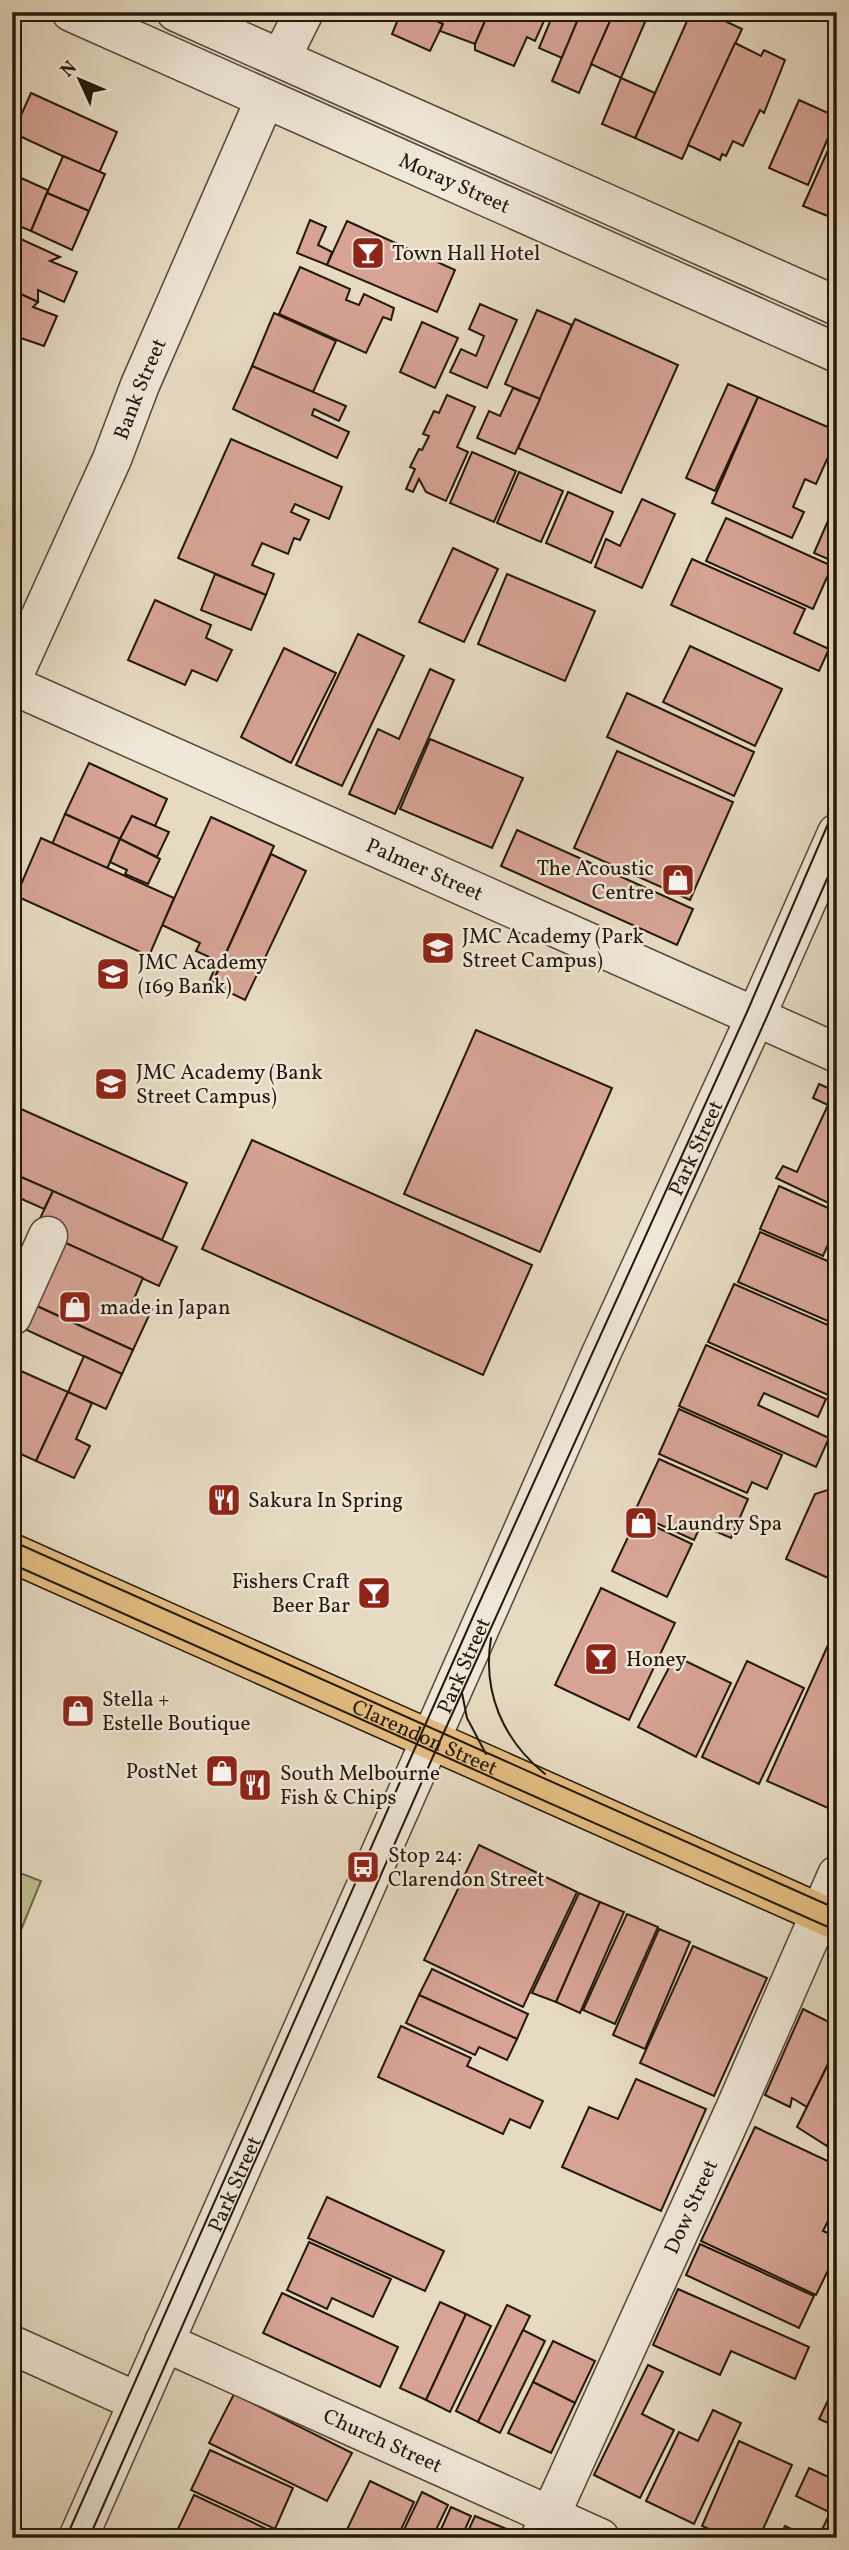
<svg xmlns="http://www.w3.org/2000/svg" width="849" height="2550" font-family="Vollkorn,serif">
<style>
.green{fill:#bbbe8f;stroke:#6f6b4d;stroke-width:2}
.building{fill:#d6a394;stroke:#23180b;stroke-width:2}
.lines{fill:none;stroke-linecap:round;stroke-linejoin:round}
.minor-casing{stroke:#544839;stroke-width:41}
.major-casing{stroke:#23180b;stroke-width:41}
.minor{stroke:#efe7d7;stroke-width:38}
.major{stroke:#e3bd81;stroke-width:38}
.tram{stroke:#23180b;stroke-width:2}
.labels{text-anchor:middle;stroke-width:5;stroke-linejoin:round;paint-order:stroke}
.street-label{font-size:21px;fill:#23180b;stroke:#efe7d7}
.poi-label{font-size:21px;fill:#23180b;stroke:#efe7d7;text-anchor:start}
</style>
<rect width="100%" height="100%" fill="#e6dac2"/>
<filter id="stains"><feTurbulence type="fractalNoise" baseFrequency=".00286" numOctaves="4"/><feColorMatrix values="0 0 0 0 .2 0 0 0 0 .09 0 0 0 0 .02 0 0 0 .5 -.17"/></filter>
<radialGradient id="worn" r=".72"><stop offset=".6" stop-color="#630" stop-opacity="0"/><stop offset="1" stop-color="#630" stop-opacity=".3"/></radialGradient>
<path class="green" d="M12,1870l29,11 -29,71z"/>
<g class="building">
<path d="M401,12h40l-4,9 6,3 -13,27 -38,-17z"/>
<path d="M441,12h48l-14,32 -35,-13 3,-7 -6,-3z"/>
<path d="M489,12h59l-13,29 -8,-4 -13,29 -39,-16v-6z"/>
<path d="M554,12h27l-19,46 -23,-10z"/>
<path d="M581,12h33l-35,81 -27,-12z"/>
<path d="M614,12h28l6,3 -27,63 -30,-14z"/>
<path d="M691,12h15l36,17 -60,130 -47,-21z"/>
<path d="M735,43l26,13 3,-6 21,10 -21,53 -4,-3 -17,36 -10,-5 -7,15 -4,-2 -2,6 -32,-15z"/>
<path d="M621,78l34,15 -20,45 -33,-14z"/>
<path d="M31,93l86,39 -18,41 -86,-40z"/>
<path d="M799,100l38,17 -29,68 -39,-17z"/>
<path d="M837,130v86l-2,3 -32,-13z"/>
<path d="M63,156l42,18 -16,37 -42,-18z"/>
<path d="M12,174l36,16 -17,41 -19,-8z"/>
<path d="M47,193l42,18 -17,39 -41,-19z"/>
<path d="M310,220l16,7 -8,18 14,7 -5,13 -30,-12z"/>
<path d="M347,221l108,49 -18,42 -110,-47z"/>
<path d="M12,235l48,22 -10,4 27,11 -13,30 -26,-12v12l-26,-12z"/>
<path d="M300,267l50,22 -4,11 13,5 5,-11 30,14 -3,12 -8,-3 -17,36 -87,-39z"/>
<path d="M12,290l26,12 -5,5 24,9 -13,30 -29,-10 5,11 -8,-3z"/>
<path d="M480,304l37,16 -30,68 -37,-16 11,-23 15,7 8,-20 -15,-7z"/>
<path d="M537,310l35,15 -32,74 -35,-15z"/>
<path d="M274,313l62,28 -23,51 -61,-26z"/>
<path d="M575,319l103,46 -57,128 -103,-45z"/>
<path d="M422,322l36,16 -23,50 -35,-16z"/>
<path d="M252,366l94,40 -7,15 -25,-12 -2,6 37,17 -12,26 -104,-49z"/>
<path d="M728,384l30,13 -43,94 -29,-13z"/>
<path d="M513,388l27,11 -25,55 -38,-16 12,-27 11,5z"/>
<path d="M447,395l28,12 -18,40 11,5 -22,49 -20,-9 -7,-13 -6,13 -7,-3 9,-20 -5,-2 9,-18 3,1 7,-14 -6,-2 11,-23 5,2z"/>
<path d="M758,397l79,34v6l-21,47 -11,-5 -12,28 11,5 -12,26 -80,-35z"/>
<path d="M231,439l111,48 -13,32 -34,-15 -4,8 18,8 -9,20 -6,-2 -6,16 -26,-11 -10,22 22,9 -8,21 -88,-37z"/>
<path d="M837,449v23l-8,-3z"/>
<path d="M472,452l44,19 -22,51 -44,-19z"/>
<path d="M519,472l44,19 -22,51 -44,-19z"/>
<path d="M568,492l45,20 -22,51 -45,-20z"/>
<path d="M642,499l33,15 -33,74 -47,-21 11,-28 14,7z"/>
<path d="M837,500v63l-23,-10z"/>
<path d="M726,518l106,48 -19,43 -107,-48z"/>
<path d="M453,548l45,21 -34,73 -45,-20z"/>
<path d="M692,559l113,50 -11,24 35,16 -10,22 -148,-66z"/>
<path d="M215,574l51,21 -15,35 -50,-20z"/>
<path d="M507,574l88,37 -30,70 -87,-37z"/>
<path d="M155,600l56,25 -5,13 26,12 -15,31 -25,-11 -7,15 -57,-25z"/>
<path d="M358,634l46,22 -62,130 -46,-21z"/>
<path d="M690,646l92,43 -27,57 -92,-44z"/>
<path d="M284,648l52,25 -45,90 -50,-26z"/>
<path d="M430,669l24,11 -59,134 -46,-20 29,-65 21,10z"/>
<path d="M627,693l127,59 -20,44 -127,-59z"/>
<path d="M430,739l93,39 -31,70 -92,-39z"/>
<path d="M617,751l116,51 -43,98 -116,-52z"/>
<path d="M89,763l78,36 -12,27 -23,-10 -12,23 -55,-25z"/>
<path d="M65,814l55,25 -13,30 -55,-25z"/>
<path d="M132,816l37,16 -12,25 -37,-18z"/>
<path d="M211,817l63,29 -62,138 -3,-2 9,-21 -22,-10 4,-8 -38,-18z"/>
<path d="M517,830l176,79 -16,36 -176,-79z"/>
<path d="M41,838l133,60 -25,58 -133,-60z"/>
<path d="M120,839l40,20 -12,25 -23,-10 2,-4 -17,-8z"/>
<path d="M271,854l35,17 -61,129 -33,-16z"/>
<path d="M476,1030l136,58 -72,164 -136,-58z"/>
<path d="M819,1084l18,8v115l-61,-29 7,-12 14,6 31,-67 -15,-7z"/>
<path d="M12,1105l175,78 -25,57 -150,-67z"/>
<path d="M252,1140l280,125 -49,110 -281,-126z"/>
<path d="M12,1173l41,18 -9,18 -29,-13 -3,5z"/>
<path d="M779,1186l58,26v12l-14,32 -63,-27z"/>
<path d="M53,1191l124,56 -18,39 -124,-57z"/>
<path d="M760,1232l77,33v60l-99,-43z"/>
<path d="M57,1239l86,39 -10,23 19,8 -19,41 -105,-48z"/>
<path d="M734,1284l103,45v45l-9,21 -120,-53z"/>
<path d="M28,1302l105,48 -11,24 -104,-48z"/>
<path d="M706,1345l120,54 -8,18 -54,-24 -6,12 71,33 -13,29 -137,-61z"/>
<path d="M84,1356l38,18 -16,35 -38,-17z"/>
<path d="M12,1367l56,25 -32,69 -24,-11z"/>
<path d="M68,1392l24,11 -16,36 14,7 -16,32 -38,-17z"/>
<path d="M679,1409l103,46 -15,34 -15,-7 -5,11 -88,-39z"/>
<path d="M659,1459l89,40 -17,39 -30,-13 -7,15 -60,-27z"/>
<path d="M837,1487v95l-51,-23 29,-65z"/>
<path d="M637,1518l55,26 -25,53 -55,-26z"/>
<path d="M601,1588l74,35 -46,97 -74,-35z"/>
<path d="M837,1625v187l-70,-31z"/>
<path d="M675,1656l56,27 -35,74 -58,-30z"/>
<path d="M747,1661l57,27 -45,96 -57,-27z"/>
<path d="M479,1845l98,47 -54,115 -99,-47z"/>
<path d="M579,1893l21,9 -44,100 -24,-9z"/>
<path d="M600,1902l24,10 -44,101 -24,-11z"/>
<path d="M627,1914l31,13 -43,97 -32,-14z"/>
<path d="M659,1929l31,13 -45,107 -32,-14z"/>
<path d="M693,1946l74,32 -53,118 -74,-33z"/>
<path d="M432,1969l96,45 -11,25 -98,-44z"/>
<path d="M419,1995l98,44 -10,21 -28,-13 -4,8 -69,-32z"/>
<path d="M803,2009l34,17v20l-30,61 -15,-9 -2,9 -25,-12z"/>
<path d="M401,2026l70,32 -4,8 76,35 -13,27 -20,-9 -7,15 -125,-57z"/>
<path d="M837,2046v78l-10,22 -30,-19z"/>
<path d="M636,2079l70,30 -45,102 -99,-44 27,-60 29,12z"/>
<path d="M837,2124v27l-10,-5z"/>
<path d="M755,2127l77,36 5,14v26l-14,28 14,6v15l-21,43 -115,-54z"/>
<path d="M327,2197l117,54 -19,40 -117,-53z"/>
<path d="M309,2242l82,37 -18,38 -41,-19 -5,11 -40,-19z"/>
<path d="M700,2244l114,52 -15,32 -113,-53z"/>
<path d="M678,2289l131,58 -14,32 -64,-28 -11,24 -67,-30z"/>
<path d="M282,2293l116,54 -18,40 -117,-54z"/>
<path d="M440,2302l26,12 -40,86 -26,-12z"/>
<path d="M507,2305l23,11 -52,106 -22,-11z"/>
<path d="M466,2314l25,12 -41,86 -24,-12z"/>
<path d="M523,2330l22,11 -45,92 -22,-11z"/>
<path d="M553,2341l42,20 -20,42 -42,-21z"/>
<path d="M648,2365l15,7 -21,42 32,16 -34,68 -46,-23z"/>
<path d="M533,2382l42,21 -24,50 -43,-20z"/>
<path d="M832,2392l5,2v33l-18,-8z"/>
<path d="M234,2394l118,59 -25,48 -118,-58z"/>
<path d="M713,2410l28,13 -47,101 -48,-23 33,-69 19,9z"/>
<path d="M739,2441l53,24 -33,73h-29l-28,-12z"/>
<path d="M210,2450l83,38 -18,41 -84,-39z"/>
<path d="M809,2468l28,13v35l-41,-20z"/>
<path d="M370,2481l44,21 -17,36h-54z"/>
<path d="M422,2492l26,13 -16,33h-32z"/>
<path d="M194,2495l92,43h-99l-11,-5z"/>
<path d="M451,2507l20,9 -10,22h-24z"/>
<path d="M475,2516l46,19 -1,3h-55z"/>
<path d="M828,2517l9,4v17h-19z"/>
<path d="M785,2526l25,12h-31z"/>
</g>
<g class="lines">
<defs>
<g id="minor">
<path id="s1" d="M71,12l766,341"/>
<path d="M176,12l661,294"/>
<path d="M281,58l23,-46"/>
<path id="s2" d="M12,679l100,-220 28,-74 125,-286"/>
<path id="s3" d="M12,685l825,368"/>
<path d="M12,1316l36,-80"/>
<path id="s4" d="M164,2342l436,196"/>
<path d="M12,2345l126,57"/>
<path id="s5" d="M78,2538l522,-1182 156,-340 81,-183"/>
<path id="s6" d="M540,2538l194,-427 103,-236"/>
</g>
<g id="major">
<path id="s7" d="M12,1553l825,368"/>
</g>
</defs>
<use href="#minor" class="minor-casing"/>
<use href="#major" class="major-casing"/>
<use href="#minor" class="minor"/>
<use href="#major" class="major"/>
<g class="tram">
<path d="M12,1541l825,368"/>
<path d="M12,1564l825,367"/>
<path d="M491,1638c-9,54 12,102 54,136"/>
<path d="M462,1693l5,25 19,36"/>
<path d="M66,2538l410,-928 271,-598 90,-209"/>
<path d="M89,2538l346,-786 330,-731 72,-165"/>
</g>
</g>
<defs>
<symbol id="bar-square" viewBox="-11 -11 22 22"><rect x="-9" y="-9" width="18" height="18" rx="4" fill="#8f2418" stroke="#efe7d7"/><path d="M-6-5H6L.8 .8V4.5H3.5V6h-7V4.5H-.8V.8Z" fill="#fff"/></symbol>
<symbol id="shop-square" viewBox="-11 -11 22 22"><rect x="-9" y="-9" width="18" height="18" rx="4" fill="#8f2418" stroke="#efe7d7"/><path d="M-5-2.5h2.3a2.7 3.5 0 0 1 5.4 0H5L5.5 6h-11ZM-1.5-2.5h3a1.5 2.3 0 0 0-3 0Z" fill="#fff"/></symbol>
<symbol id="university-square" viewBox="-11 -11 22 22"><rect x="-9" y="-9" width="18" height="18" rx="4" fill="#8f2418" stroke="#efe7d7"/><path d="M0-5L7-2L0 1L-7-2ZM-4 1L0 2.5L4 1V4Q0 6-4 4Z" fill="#fff"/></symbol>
<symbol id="restaurant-square" viewBox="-11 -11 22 22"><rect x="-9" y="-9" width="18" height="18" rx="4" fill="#8f2418" stroke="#efe7d7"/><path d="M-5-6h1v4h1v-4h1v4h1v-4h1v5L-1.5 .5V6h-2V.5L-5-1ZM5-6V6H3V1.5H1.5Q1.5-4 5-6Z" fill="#fff"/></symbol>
<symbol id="bus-square" viewBox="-11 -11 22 22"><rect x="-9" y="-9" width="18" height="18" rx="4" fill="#8f2418" stroke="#efe7d7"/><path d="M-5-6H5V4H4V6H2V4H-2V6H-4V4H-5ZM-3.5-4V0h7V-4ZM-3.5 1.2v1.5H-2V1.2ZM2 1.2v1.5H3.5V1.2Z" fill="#fff"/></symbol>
</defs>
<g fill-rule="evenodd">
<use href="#bar-square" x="349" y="234" width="38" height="38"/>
<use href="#shop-square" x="659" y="861" width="38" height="38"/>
<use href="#university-square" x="419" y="929" width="38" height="38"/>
<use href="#university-square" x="94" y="955" width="38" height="38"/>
<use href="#university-square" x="92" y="1065" width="38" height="38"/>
<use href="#shop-square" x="56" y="1288" width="38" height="38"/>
<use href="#restaurant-square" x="205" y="1481" width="38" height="38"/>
<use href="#shop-square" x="622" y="1504" width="38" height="38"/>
<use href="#bar-square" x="355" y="1574" width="38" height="38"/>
<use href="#bar-square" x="582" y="1640" width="38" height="38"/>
<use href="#shop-square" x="59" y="1692" width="38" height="38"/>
<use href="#shop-square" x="203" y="1752" width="38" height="38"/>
<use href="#restaurant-square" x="236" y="1766" width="38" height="38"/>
<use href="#bus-square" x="344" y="1848" width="38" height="38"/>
</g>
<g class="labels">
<g class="street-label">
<text dy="7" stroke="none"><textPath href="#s1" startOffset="420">Moray Street</textPath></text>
<text dy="7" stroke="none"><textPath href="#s2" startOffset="317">Bank Street</textPath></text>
<text dy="7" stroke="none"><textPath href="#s3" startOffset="452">Palmer Street</textPath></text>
<text dy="7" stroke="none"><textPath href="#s5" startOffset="1521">Park Street</textPath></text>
<text dy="7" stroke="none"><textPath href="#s5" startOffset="954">Park Street</textPath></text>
<text dy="7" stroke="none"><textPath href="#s7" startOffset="452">Clarendon Street</textPath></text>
<text dy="7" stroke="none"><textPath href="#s5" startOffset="387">Park Street</textPath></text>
<text dy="7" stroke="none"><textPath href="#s6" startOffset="364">Dow Street</textPath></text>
<text dy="7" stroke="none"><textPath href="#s4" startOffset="240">Church Street</textPath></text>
</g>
<g class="poi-label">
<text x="392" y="260">Town Hall Hotel</text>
<text x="654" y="875" text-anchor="end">The Acoustic<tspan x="654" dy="24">Centre</tspan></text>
<text x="462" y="943">JMC Academy (Park<tspan x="462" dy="24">Street Campus)</tspan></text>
<text x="138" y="969">JMC Academy<tspan x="138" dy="24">(169 Bank)</tspan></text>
<text x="136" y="1079">JMC Academy (Bank<tspan x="136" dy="24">Street Campus)</tspan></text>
<text x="100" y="1314">made in Japan</text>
<text x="248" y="1507">Sakura In Spring</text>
<text x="666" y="1530">Laundry Spa</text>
<text x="350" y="1588" text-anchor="end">Fishers Craft<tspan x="350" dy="24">Beer Bar</tspan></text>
<text x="626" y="1666">Honey</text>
<text x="102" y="1706">Stella +<tspan x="102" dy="24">Estelle Boutique</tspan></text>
<text x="198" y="1778" text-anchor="end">PostNet</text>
<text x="280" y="1780">South Melbourne<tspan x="280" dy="24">Fish &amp; Chips</tspan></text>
<text x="388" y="1862">Stop 24:<tspan x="388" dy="24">Clarendon Street</tspan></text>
</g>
</g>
<rect width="849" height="2550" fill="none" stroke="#e6dac2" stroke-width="42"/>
<rect x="14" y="14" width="821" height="2522" fill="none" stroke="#23180b" stroke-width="3.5"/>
<rect x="21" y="21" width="807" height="2508" fill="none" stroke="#23180b" stroke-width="2"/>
<g transform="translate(80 80) rotate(314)" stroke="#efe7d7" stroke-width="5" paint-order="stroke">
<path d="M0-5L12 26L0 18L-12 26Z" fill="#23180b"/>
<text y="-10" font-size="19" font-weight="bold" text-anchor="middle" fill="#23180b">N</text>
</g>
<rect width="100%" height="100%" filter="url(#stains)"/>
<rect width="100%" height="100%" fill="url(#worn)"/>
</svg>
